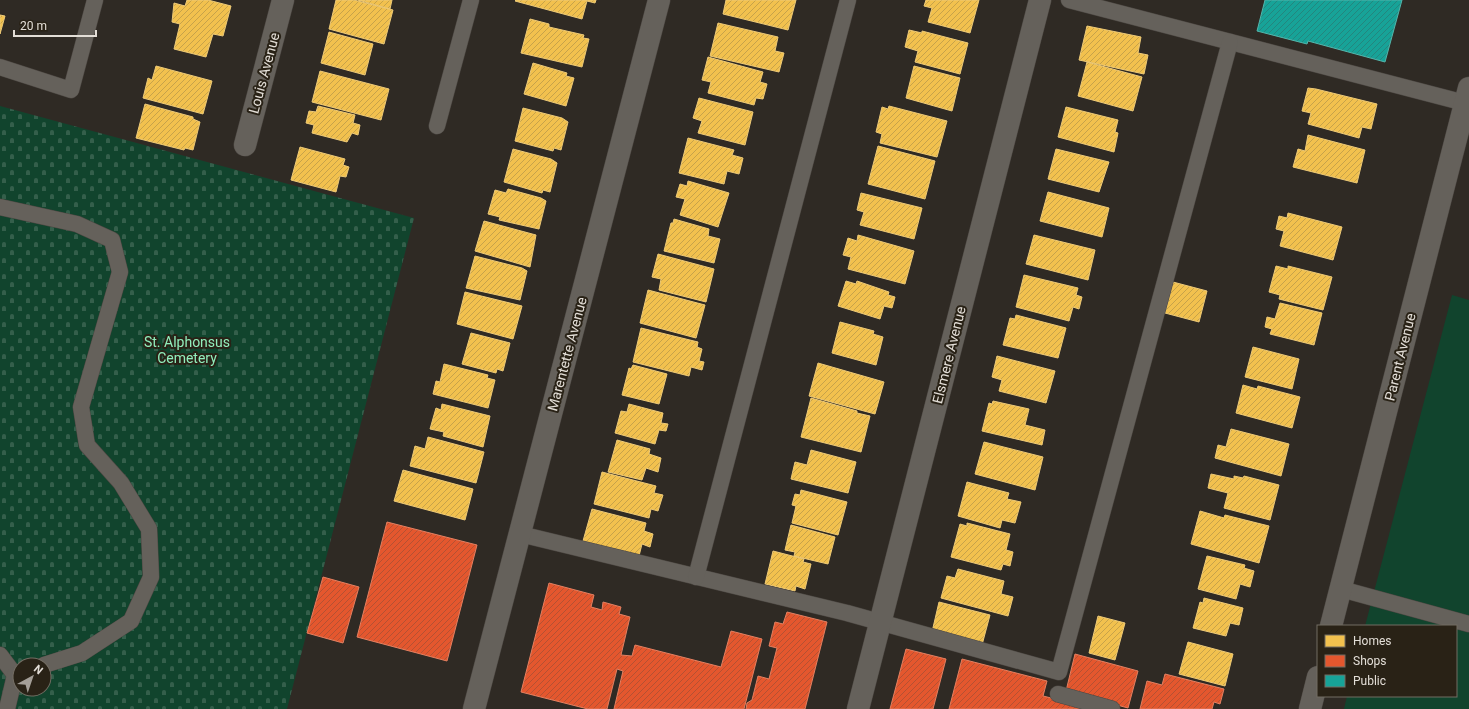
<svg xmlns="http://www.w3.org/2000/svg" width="1469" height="709" font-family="Roboto,sans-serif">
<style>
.green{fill:#11442d}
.cemetery{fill:url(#cemetery-stones);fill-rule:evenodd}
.homes{fill:url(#homes-hatch);stroke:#eeca77}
.shops{fill:url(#shops-hatch);stroke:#e48061}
.public{fill:url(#public-hatch);stroke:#54b5ab}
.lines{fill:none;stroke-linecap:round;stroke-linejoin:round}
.service-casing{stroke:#4c4742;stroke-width:17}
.minor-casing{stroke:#4c4742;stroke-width:23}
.tertiary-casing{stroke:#4c4742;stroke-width:23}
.service{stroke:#65615b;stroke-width:16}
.minor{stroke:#65615b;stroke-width:22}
.tertiary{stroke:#65615b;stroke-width:22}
.labels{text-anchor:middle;stroke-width:4;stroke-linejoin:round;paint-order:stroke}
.street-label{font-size:14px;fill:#e3ded7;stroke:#292216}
.park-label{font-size:14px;fill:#91eebc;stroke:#292216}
</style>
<defs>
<pattern id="cemetery-stones" width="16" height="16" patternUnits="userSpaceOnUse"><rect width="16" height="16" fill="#11442d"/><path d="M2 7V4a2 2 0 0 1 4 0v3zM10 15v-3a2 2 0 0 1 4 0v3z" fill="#345f4b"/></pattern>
<pattern id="homes-hatch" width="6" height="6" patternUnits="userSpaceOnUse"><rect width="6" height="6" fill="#f2c14e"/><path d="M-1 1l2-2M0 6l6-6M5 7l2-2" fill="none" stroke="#c6a24a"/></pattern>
<pattern id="shops-hatch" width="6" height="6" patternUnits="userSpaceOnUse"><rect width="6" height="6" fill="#e4572e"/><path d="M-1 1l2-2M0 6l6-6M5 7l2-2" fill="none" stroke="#b45133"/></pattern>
<pattern id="public-hatch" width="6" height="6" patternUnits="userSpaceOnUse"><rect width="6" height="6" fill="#17a398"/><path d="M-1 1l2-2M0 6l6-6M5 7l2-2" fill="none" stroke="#24867e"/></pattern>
</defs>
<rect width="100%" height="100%" fill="#2f2a24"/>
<path class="green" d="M1452,295l17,5v409h-125l3,-13h109v-70h-91z"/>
<path class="cemetery" d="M0,106l414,112 -127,491h-287zM20,665h24v24h-24z"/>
<g class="homes">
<path d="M187,0h21l23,6 -8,30 -10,-2 -7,23 -32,-8 6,-25 -8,-2 2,-19 11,3z"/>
<path d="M336,0h18l39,10 -9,34 -55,-15z"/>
<path d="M358,0h34l-2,9z"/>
<path d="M516,0h80l-1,3 -8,-2 -5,18 -67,-18z"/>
<path d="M726,0h70l-8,30 -65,-16z"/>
<path d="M926,0h53l-9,33 -42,-11 4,-14 -8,-2z"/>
<path d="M0,15l5,1 -5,18z"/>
<path d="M530,19l19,5v3l35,8 -1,3 6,1 -7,28 -61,-14z"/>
<path d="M718,23l60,14 -3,14 9,2 -5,19 -69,-16z"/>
<path d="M1087,26l54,11 -3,16 10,2 -4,19 -65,-14z"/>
<path d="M909,30l13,3v-2l46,12 -8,31 -45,-12 3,-11 -13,-4z"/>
<path d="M329,32l44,12 -8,31 -44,-12z"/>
<path d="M708,57l55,15 -3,10 7,2 -4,15 -7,-1 -2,7 -46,-12 3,-11 -9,-2z"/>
<path d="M1087,62l55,15 -9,34 -55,-15z"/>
<path d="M533,63l34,10 -1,3 8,2 -8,28 -42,-12z"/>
<path d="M156,66l56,15 -9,33 -60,-16 5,-20 4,2z"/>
<path d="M914,66l46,12 -8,33 -46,-13z"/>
<path d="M320,71l69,18 -8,31 -69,-18z"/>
<path d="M1308,88l8,1 61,15 -6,25 -9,-2 -3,11 -51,-14 3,-11 -9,-2z"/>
<path d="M699,98l54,14 -8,33 -47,-12 4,-12 -9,-3z"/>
<path d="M145,104l48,13v2l7,3 -7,28 -8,-2 -1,2 -48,-12z"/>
<path d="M318,106l37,9 -2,8 7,2 -2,10 -6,-2 -5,9 -35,-9 2,-8 -8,-2 3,-12 7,1z"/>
<path d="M889,106l58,15 -10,36 -57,-14 2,-9 -6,-2 6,-25 6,2z"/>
<path d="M1066,107l52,13 -3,12 3,1 -4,19 -56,-15z"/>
<path d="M523,108l39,10 6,4 -7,28 -7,-2 -1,3 -38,-10z"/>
<path d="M1308,135l57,15 -8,33 -64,-16 5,-18 7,2z"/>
<path d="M688,138l46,12 -2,5 11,3 -4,16 -12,-3 -3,13 -45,-11z"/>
<path d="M878,146l57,15 -10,38 -57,-15z"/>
<path d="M300,147l45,12 -2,6 6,2 -3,10 -6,-1 -4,16 -45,-12z"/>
<path d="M513,149l38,10 6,4 -7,29 -7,-2 -1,3 -38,-11z"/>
<path d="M1056,149l53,13 -10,30 -51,-13z"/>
<path d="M688,181l41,12 -11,34 -38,-12 5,-16 -9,-2 4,-13 7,2z"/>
<path d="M508,189l33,9 5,3 -7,28 -40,-9 1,-3 -12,-3 7,-24 11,3z"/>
<path d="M1048,192l61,16 -7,29 -62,-16z"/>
<path d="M861,193l61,15 -8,31 -54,-14 4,-13 -7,-2z"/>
<path d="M1288,213l54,14 -9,33 -53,-14 4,-15 -8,-2 3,-13 8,2z"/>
<path d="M674,219l35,10 -1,7 12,3 -6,24 -50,-12 7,-28h2z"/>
<path d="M484,221l52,14 -6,32 -55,-16z"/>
<path d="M858,235l56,16 -9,33 -57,-15 3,-12 -8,-2 5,-17 9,3z"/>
<path d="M1034,235l61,15 -7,30 -62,-16z"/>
<path d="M658,254l56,15 -8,33 -47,-12 2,-11 -9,-2z"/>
<path d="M475,256l47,12 5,3 -7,29 -54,-12z"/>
<path d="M1276,266l12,3v-3l44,11 -9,33 -44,-11 1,-4 -11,-3z"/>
<path d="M1024,275l54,13 -2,7 6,2 -3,12 -6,-2 -4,14 -53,-14z"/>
<path d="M846,281l10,3 1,-3 32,11 -1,3 7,2 -3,11 -8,-2 -4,13 -42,-13z"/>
<path d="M1173,282l34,9 -8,31 -34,-9z"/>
<path d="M648,290l57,15 -9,33 -56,-15z"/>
<path d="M465,292l57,14 -9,33 -56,-15z"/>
<path d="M1280,303l42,10 -8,32 -44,-11 2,-5 -7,-2 2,-10 8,2z"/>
<path d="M1016,315l50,13 -8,30 -55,-13 7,-27 5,1z"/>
<path d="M840,322l34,9 -1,3 10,3 -7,28 -44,-12z"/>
<path d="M641,328l57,14 -1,5 5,2 -3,12 5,1 -2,8 -11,-3 -2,9 -56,-14z"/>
<path d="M471,333l39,10 -7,28 -6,-2 -1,4 -34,-9z"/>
<path d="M1253,347l46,12 -7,30 -47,-12z"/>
<path d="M997,356l58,15 -9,32 -47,-12 3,-11 -10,-3z"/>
<path d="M818,363l66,19 -9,32 -66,-18z"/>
<path d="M444,364l44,11 -1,3 8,2 -7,28 -55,-14 3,-13 4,1z"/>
<path d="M633,365l34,9 -8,30 -37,-9 7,-27 2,1z"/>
<path d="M1243,385l14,4 1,-3 42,11 -8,31 -56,-15z"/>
<path d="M811,398l46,13v2l13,3 -9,36 -60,-15z"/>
<path d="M993,401l36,8 -4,16 20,5 -3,15 -60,-14 7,-28 3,1z"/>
<path d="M442,404l48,12 -7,31 -40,-11 1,-4 -14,-3 6,-21 5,2z"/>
<path d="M629,404l34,9 -2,10 7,1 -2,7 -7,-1 -4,14 -40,-11 6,-22 6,1z"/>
<path d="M1231,429l58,15 -8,32 -66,-18 3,-13 8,2z"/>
<path d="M428,437l56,15 -8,31 -66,-17 5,-20 10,3z"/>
<path d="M617,440l33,9 -1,5 12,4 -3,14 -12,-4 -4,12 -34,-8z"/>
<path d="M984,442l59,15 -8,33 -60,-16z"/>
<path d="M811,450l45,12 -8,31 -57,-14 4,-17 12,3z"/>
<path d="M403,470l70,19 -8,31 -71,-19z"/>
<path d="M602,472l54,14 -2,7 9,2 -5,16 -7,-2 -2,9 -55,-14z"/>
<path d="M1211,474l23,5v-3l9,2 1,-2 35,9 -9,35 -46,-12 4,-15 -20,-5z"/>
<path d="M967,482l42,11 -2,6 14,3 -6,21 -13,-3 -2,8 -42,-12z"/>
<path d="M801,490l46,12 -9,33 -46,-12 4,-17 -4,-1 3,-11 5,1z"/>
<path d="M592,509l54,14 -2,8 9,3 -3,13 -8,-3 -3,12 -56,-15z"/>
<path d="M1200,511l24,7 1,-3 44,11 -10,37 -68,-19z"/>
<path d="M967,523l43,11 -4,16 7,2 -3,14 -7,-2 -2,6 -50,-13 9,-33 7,2z"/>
<path d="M791,525l44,12 -7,27 -34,-8 1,-4 -10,-2z"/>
<path d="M773,551l31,8 -1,3 8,2 -6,25 -9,-3 -1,5 -30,-7z"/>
<path d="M1207,556l38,9 -1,3 10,3 -4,16 -10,-3 -4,15 -38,-10z"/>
<path d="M958,569l46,12 -3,13 12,3 -5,19 -67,-18 6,-22 8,2z"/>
<path d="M1204,598l39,10 -4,17 -9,-2 -4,13 -33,-8 7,-26 3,1z"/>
<path d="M939,602l51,13 -8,30 -50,-13z"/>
<path d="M1098,616l27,7 -10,37 -26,-7z"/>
<path d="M1188,642l45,12 -8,32 -46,-12z"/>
</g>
<g class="shops">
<path d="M387,522l90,23 -30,116 -90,-24z"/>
<path d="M323,577l36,10 -16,56 -36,-10z"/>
<path d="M549,583l45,12 -3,12 11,3 1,-8 18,5 -2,7 11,3 -9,38 11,1 3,-11 86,22 10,-36 31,8 -18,70h-130l9,-38 -6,-2 -10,40h-19l-67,-17z"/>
<path d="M787,612l40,10 -22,87h-59l1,-6 5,-3 6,-24 11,3 8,-31 -8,-2 6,-24 8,2z"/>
<path d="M906,649l40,10 -13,50h-43z"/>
<path d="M1075,654l63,17 -10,37 -62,-17z"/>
<path d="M962,659l85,22 -4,15 49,12 -1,1h-142z"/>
<path d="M1165,674l59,15 -4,15 -6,-2 -2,7h-72l7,-28 15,4z"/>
</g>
<path class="public" d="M1265,0h137l-17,62 -77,-21 -1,3 -50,-13z"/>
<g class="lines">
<defs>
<g id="service">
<path d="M1069,0l396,103"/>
<path d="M0,67l71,23 24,-90"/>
<path d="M437,126l34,-126"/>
<path d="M0,207l77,17 35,16 8,32 -39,135 6,38 34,38 28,46 2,48 -20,44 -49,32 -38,12"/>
<path d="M520,534l327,79 212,59 171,-630"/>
<path d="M696,577l152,-577"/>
<path d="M1341,589l128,35"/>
<path d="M0,655l15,20"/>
<path d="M1058,694l54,15"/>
<path d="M7,709l8,-34"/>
</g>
<g id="minor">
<path d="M245,145l38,-145"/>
<path d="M474,709l185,-709"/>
<path d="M858,709l182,-709"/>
</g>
<g id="tertiary">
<path d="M1331,626l138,-538"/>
<path d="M1310,709l8,-32"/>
</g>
</defs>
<use href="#service" class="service-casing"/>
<use href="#minor" class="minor-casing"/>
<use href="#tertiary" class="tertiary-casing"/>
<use href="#service" class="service"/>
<use href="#minor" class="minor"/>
<use href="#tertiary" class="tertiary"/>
</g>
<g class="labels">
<g class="street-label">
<text transform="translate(264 73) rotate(-75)" y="5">Louis Avenue</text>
<text transform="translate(567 354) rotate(-75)" y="5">Marentette Avenue</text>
<text transform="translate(949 355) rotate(-76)" y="5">Elsmere Avenue</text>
<text transform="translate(1400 357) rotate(-76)" y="5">Parent Avenue</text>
</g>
<g class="park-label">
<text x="187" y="347">St. Alphonsus<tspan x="187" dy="16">Cemetery</tspan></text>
</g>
</g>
<rect x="1317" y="625" width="140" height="72" fill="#292216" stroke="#736d63"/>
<rect x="1325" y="635" width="20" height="12" fill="#f2c14e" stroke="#736d63"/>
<text x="1353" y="645" font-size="12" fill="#e3ded7">Homes</text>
<rect x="1325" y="655" width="20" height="12" fill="#e4572e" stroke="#736d63"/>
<text x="1353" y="665" font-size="12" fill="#e3ded7">Shops</text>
<rect x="1325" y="675" width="20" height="12" fill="#17a398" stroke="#736d63"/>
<text x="1353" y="685" font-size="12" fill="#e3ded7">Public</text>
<g transform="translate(32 677) rotate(40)"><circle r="19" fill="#292216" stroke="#736d63"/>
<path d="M0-3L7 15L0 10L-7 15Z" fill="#a49f98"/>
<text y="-6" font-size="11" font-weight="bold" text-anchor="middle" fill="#e3ded7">N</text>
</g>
<path d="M14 30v6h82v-6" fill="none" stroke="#e3ded7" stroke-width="2"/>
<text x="20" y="30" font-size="12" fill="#e3ded7" stroke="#292216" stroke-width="3" paint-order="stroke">20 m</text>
</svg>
